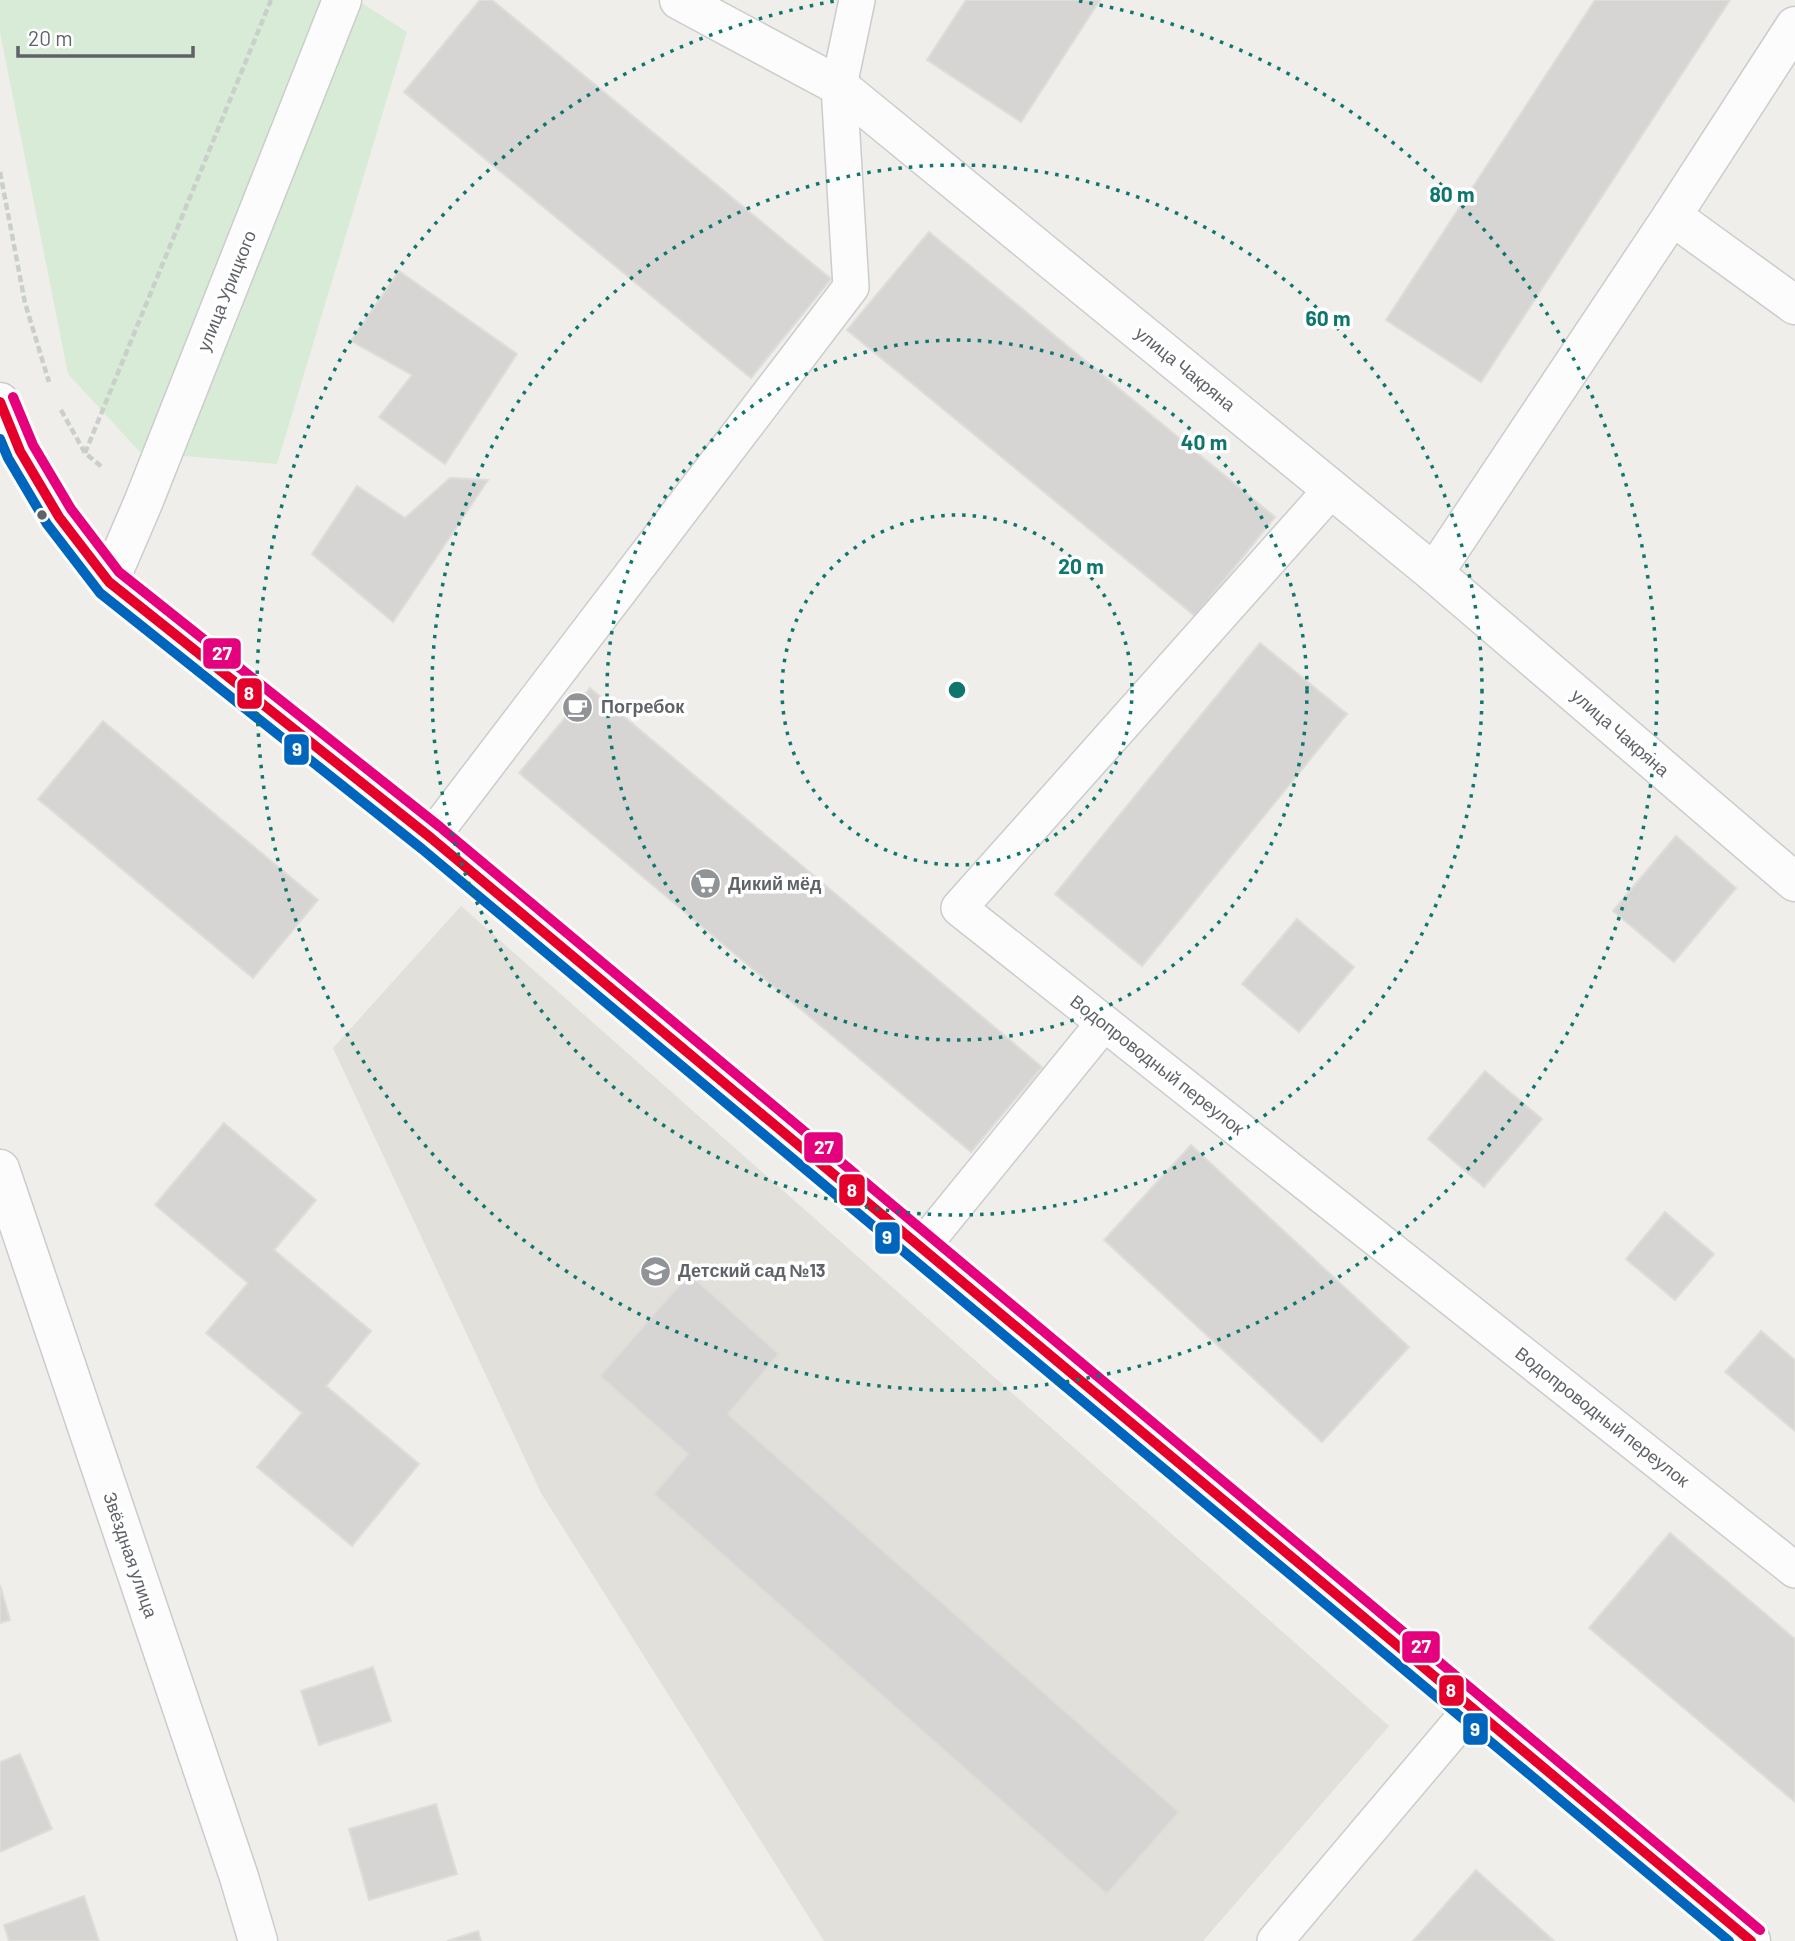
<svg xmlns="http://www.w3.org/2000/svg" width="1795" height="1941" font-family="Barlow,sans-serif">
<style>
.education{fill:#e2e0da}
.green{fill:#d8ebd6}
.building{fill:#d6d5d3;stroke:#deddd9;stroke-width:2}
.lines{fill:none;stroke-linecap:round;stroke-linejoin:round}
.lane-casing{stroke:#cbcccc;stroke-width:38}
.street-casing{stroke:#cbcccc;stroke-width:41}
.secondary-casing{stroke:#cacacb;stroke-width:41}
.path{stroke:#cacfcc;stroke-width:4.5;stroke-dasharray:7 3.5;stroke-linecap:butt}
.lane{stroke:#fdfcfc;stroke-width:35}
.street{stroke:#fdfcfc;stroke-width:38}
.secondary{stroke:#fdfcfc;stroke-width:38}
.bus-1-casing{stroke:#fff;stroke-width:16}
.bus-2-casing{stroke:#fff;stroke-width:16}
.bus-3-casing{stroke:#fff;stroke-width:16}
.bus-1{stroke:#e4002b;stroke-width:10}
.bus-2{stroke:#0065bd;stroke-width:10}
.bus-3{stroke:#e5007d;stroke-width:10}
.ring{fill:none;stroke:#0f766e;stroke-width:3.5;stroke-dasharray:3.5 7}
.bus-dot{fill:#5f6368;stroke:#fff;stroke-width:2.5}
.labels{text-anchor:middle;stroke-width:7;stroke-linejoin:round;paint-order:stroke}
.street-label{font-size:18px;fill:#5f6368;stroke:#fff}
.poi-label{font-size:18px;font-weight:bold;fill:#5f6368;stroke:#fff;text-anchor:start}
.centre{fill:#0f766e;stroke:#fff;stroke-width:3.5}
.ring-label{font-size:21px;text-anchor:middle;font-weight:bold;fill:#0f766e;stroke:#fff;stroke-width:7;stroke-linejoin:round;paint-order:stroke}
.line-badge{stroke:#fff;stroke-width:2.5}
.badge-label{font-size:19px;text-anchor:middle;font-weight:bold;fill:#fff}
</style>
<rect width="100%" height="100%" fill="#efeeea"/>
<path class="education" d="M461,906l928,820 -186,215h-379l-283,-448 -208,-445z"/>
<path class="green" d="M0,0h357l50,32 -130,432 -137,-12 -72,-78 -68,-342z"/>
<g class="building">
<path d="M480,0h12l339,279 -80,99 -347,-286z"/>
<path d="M966,0h134l-79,122 -94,-62z"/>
<path d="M1595,0h135l-249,382 -95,-62z"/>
<path d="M929,232l346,285 -80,99 -348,-286z"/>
<path d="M399,271l118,83 -72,110 -66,-47 33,-42 -61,-34z"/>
<path d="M450,478l38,2 -95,142 -81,-68 45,-68 48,32z"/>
<path d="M1260,643l87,71 -205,252 -87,-72z"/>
<path d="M590,688l452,379 -71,85 -452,-379z"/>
<path d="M103,721l215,179 -65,78 -215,-179z"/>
<path d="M1676,836l60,52 -62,74 -61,-51z"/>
<path d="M1297,919l57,48 -55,65 -57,-48z"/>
<path d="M1485,1071l57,48 -58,68 -56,-48z"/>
<path d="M224,1123l92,77 -42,50 97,81 -45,55 93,78 -67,82 -95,-79 45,-54 -96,-80 42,-50 -93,-78z"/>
<path d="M1191,1145l218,202 -87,95 -218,-202z"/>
<path d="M1665,1212l49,42 -39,46 -49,-41z"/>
<path d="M689,1274l90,80 -51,60 451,398 -72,82 -453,-400 34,-40 -88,-78z"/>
<path d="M1761,1331l34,29v71l-70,-59z"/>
<path d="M1670,1533l125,106v163l-206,-174z"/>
<path d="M0,1585l10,35 -10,3z"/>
<path d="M373,1667l18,54 -72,24 -18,-54z"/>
<path d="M20,1754l32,75 -52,23v-90z"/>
<path d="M436,1804l21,70 -88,26 -20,-71z"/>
<path d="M1476,1870l78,71h-141z"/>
<path d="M84,1896l15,45h-90l-5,-16z"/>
<path d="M478,1931l3,10h-34z"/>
</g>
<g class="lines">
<defs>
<g id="lane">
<path d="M1332,489l-373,419 836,662"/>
<path d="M431,838l420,-551 -12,-201 18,-86"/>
<path d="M921,1248l183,-225"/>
<path d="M1275,1941l197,-233"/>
</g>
<g id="street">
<path d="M679,0l160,86 595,487 361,309"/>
<path d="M1672,216l123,89"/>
<path d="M1434,573l238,-357 123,-190"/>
<path d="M109,582l34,-79 199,-503"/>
<path d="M0,1169l239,708 19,64"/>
</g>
<path id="secondary" d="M0,402l20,49 39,66 50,65 322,256 1320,1103"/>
</defs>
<use href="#lane" class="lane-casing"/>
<use href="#street" class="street-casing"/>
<use href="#secondary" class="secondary-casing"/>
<g class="path">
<path d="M0,172l25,131 24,79"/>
<path d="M61,410l24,43 17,14"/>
<path d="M85,453l186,-453"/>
</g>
<use href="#lane" class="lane"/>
<use href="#street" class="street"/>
<use href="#secondary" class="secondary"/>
<defs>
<path id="bus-1" d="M0,402l20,49 39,66 50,65 322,256 1320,1103"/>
<path id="bus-2" d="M0,439l8,19 39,66 53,69 322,256 1307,1092"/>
<path id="bus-3" d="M13,397l20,48 38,64 48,63 321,255 1320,1103"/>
</defs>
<use href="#bus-1" class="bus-1-casing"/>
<use href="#bus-2" class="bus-2-casing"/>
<use href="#bus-3" class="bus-3-casing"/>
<use href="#bus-1" class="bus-1"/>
<use href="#bus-2" class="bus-2"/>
<use href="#bus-3" class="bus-3"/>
</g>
<g class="ring">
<circle cx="957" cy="690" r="175"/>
<circle cx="957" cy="690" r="350"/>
<circle cx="957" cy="690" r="525"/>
<path d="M1079 1A700 700 0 1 1 835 1"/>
</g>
<defs>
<symbol id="cafe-disc" viewBox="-11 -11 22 22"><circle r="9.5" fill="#919496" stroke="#fff"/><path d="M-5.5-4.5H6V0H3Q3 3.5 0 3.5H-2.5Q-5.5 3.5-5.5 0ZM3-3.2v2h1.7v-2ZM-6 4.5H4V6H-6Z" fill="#fff"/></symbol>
<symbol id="supermarket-disc" viewBox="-11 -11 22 22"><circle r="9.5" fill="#919496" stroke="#fff"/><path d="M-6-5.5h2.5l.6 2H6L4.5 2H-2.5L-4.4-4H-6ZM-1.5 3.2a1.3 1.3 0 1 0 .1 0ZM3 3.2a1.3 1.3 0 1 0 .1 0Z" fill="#fff"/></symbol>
<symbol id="school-disc" viewBox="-11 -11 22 22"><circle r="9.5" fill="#919496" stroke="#fff"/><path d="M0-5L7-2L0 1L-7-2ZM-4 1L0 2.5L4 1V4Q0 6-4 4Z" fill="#fff"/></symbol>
</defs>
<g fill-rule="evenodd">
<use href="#cafe-disc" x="560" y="690" width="35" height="35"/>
<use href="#supermarket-disc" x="688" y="866" width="35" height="35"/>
<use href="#school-disc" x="638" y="1254" width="35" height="35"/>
</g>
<circle class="bus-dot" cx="42" cy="515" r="6"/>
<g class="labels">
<g class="street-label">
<text transform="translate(227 291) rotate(-68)" y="6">улица Урицкого</text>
<text transform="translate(1185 369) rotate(39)" y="6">улица Чакряна</text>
<text transform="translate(1620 733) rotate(41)" y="6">улица Чакряна</text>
<text transform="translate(1157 1065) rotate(38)" y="6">Водопроводный переулок</text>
<text transform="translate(1602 1417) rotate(38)" y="6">Водопроводный переулок</text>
<text transform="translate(130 1555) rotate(71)" y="6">Звёздная улица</text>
</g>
<g class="poi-label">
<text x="601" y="713">Погребок</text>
<text x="728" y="890">Дикий мёд</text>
<text x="678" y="1277">Детский сад №13</text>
</g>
</g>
<circle cx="957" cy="690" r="10" class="centre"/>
<g class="ring-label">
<text x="1452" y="202">80 m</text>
<text x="1328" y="326">60 m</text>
<text x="1204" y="450">40 m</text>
<text x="1081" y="574">20 m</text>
</g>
<g class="line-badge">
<rect x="202" y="637" width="40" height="33" rx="7" fill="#e5007d"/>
<rect x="236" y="677" width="27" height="33" rx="7" fill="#e4002b"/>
<rect x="283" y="733" width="27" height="33" rx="7" fill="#0065bd"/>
<rect x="803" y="1131" width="41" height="33" rx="7" fill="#e5007d"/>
<rect x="838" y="1173" width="28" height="34" rx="7" fill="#e4002b"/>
<rect x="874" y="1221" width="27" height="34" rx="7" fill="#0065bd"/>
<rect x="1401" y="1630" width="40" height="34" rx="7" fill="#e5007d"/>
<rect x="1438" y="1674" width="27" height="33" rx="7" fill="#e4002b"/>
<rect x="1462" y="1712" width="27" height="34" rx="7" fill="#0065bd"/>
</g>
<g class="badge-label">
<text x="222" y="660">27</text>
<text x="249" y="700">8</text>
<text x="297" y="756">9</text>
<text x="824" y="1154">27</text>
<text x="852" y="1197">8</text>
<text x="887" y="1244">9</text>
<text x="1421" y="1653">27</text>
<text x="1451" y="1697">8</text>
<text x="1475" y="1736">9</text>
</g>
<path d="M18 46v10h175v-10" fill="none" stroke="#5f6368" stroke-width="3.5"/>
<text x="28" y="46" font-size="21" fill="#5f6368" stroke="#ffffff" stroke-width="5" paint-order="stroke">20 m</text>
</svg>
